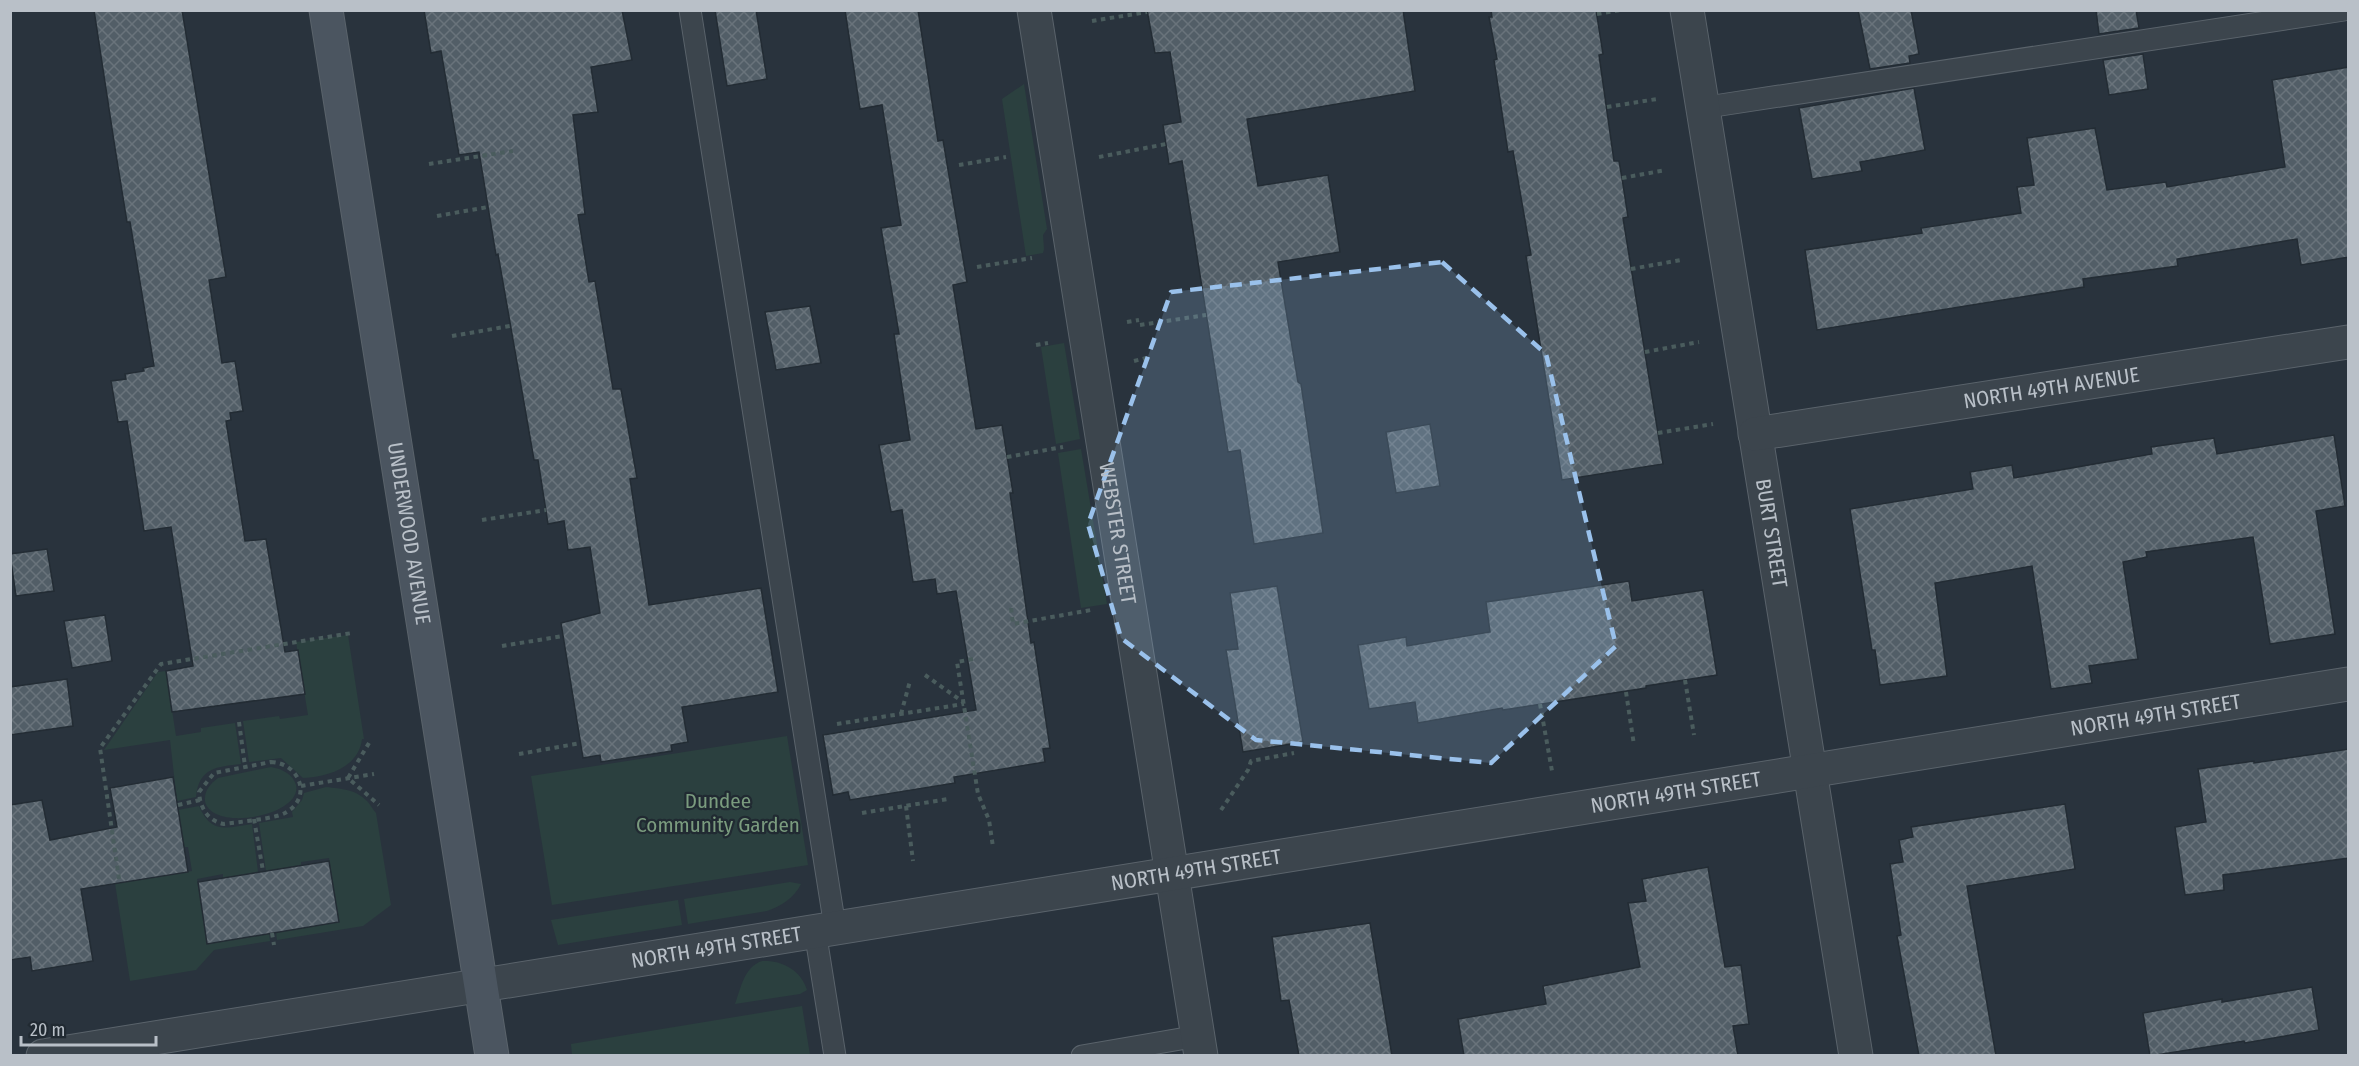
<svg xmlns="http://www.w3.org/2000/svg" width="2359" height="1066" font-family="'Fira Sans Condensed',sans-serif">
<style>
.green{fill:#2b403f}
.building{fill:url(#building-cross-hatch);stroke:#232c34;stroke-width:1.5}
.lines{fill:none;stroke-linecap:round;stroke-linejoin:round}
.lane-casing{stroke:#5a636b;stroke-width:23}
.street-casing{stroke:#5a636b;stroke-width:35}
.secondary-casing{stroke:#5a636b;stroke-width:35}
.path{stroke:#4a5c5d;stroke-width:4;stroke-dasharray:4.5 4.5;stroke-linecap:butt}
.lane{stroke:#3c454d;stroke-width:21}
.street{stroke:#3c454d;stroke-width:33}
.secondary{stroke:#4b5560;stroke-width:33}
.marked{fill:#9ac1eb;fill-opacity:0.2;stroke:#9ac1eb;stroke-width:4.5;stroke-dasharray:12 8;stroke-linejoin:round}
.labels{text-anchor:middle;stroke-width:4.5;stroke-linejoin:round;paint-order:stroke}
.street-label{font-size:21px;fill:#b9c0c8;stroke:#212a32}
.park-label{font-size:21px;fill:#7a9b7e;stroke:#212a32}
</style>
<defs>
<pattern id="building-cross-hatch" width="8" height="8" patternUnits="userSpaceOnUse" patternTransform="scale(1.5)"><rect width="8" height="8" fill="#525e67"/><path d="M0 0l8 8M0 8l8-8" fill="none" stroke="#69737b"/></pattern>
</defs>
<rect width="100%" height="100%" fill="#29333d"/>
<g class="green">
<path d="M1024,84l23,145 -4,6 1,14 -1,4 -17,3 -24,-157z"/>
<path d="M1064,343l16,96 -24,5 -15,-97z"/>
<path d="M1081,449l26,155 -26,4 -23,-155z"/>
<path d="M348,635l16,104h-2c-3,28 -34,38 -59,39l-22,-20 -32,4 -6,-41 36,-5 1,3 28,-4 -12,-73z"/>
<path d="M166,671l10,65 25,-4v-4l34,-5 6,41c-24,3 -42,3 -45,33l-19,4 -7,-61 -66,10 54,-78z"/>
<path d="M787,736l21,129 -256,40 -21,-129z"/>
<path d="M271,767c11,2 22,7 25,18 7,31 -85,48 -91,16 -1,-10 5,-17 13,-23z"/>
<path d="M326,787c16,2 29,2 41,14 4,4 6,9 9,12l15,92 -28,21 -86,14 -1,-8 63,-10 -10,-64 -28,4v3l-35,6 -7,-48 34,-6 -1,-5 10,-12 2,-7z"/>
<path d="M199,806c12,28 27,22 53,18l6,48 -35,6v-4l-26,5 10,64 62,-10 1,8 -56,9 -18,20 -66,11 -15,-98 77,-12 -4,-24h-4l-6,-37z"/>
<path d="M790,882l11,2c-7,14 -20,22 -34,27l-79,13 -4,-25z"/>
<path d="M678,900l4,25 -124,20 -7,-25z"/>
<path d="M762,961c20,-1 39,9 45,29l-7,4 -65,10c6,-16 9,-37 27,-43z"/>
<path d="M802,1006l8,49h-238l-1,-11z"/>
</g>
<g class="building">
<path d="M94,10h88l44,267 -17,3 13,83 13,-2 8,50 -13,2 1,7 -5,1 19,120 21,-2 19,113 13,-2 7,44 -133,18 -6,-41 27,-5 -22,-139 -27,4 -17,-110 -9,1 -7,-41 15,-2 -1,-5 19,-3 -1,-3 11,-2 -24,-144h-3l-12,-74z"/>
<path d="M424,10h198l10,50 -41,7 7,45 -25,3 12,99 -7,1 11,67 6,-1 18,108h8l16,89 -7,1 19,126 112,-17 17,104 -96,15 6,35 -17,3 1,6 -71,11 -1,-7 -17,3 -22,-135 39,-10 -10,-66 -22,3 -4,-29 -16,3 -10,-64h-4l-36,-206 -2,1 -17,-103 -20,3 -18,-104 -10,2z"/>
<path d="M715,10h41l11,69 -40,7z"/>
<path d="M845,10h73l20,131 5,-1 24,142 -14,3 23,144 26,-4 11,68h-3l21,150 3,-1 16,106 -7,1 2,13 -91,15 1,6 -105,17 -2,-8 -15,3 -10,-60 153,-25 -20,-119 -19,3 -2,-15 -22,3 -11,-72 -11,2 -12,-67 31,-5 -16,-106h5l-18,-106 20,-3 -19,-120 -22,4z"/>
<path d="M1147,10h256l12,81 -168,28 11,67 70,-11 12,77 -62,10 20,120 3,2 22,149 -69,11 -14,-94 -12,2 -46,-291 -13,3 -6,-39 18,-3 -11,-70 -15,1z"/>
<path d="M1491,10h105l7,44 -4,1 15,106h5l3,17 6,39 -5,1 40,246 -101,16 -36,-224 5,-1 -18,-104 -5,1 -14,-92 3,-1 -8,-42h3z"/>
<path d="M1858,10h53l8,44 -10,2 1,7 -40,6z"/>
<path d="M2096,10h40l3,18 -40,6z"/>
<path d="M2143,54l5,35 -39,6 -6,-35z"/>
<path d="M2349,67v190l-48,8 -4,-26 -120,20 1,7 -95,13 1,8 -267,43 -12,-80 117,-17 -1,-5 100,-15 -4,-26 17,-2 -7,-47 68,-10 12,62 59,-8 1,5 118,-20 -13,-87z"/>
<path d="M1914,88l11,62 -65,12 2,9 -50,8 -13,-71z"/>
<path d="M810,306l11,57 -45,7 -11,-58z"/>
<path d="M1430,424l10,62 -44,7 -10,-61z"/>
<path d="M2334,435l11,71 -29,5 19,123 -65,10 -17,-107 -107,15 1,5 -24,5 15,97 -49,7 3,17 -41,6 -19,-123 -97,17 12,93 -67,9 -5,-35h-3l-22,-141 123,-20 -3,-17 42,-7 2,13 138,-24 -1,-7 63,-9 3,16z"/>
<path d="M47,549l7,42 -38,5 -6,-42z"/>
<path d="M1629,581l3,20 71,-11 14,85 -71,11v2l-143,22 -1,-2 -84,15 -3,-21 -46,7 -11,-64 48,-8 1,9 83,-14 -4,-30z"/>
<path d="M1277,586l26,156 -60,10 -17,-102 12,-1 -8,-56z"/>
<path d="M105,615l7,46 -40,7 -8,-47z"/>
<path d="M67,679l6,47 -63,9v-48z"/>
<path d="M2349,749v109l-126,17 1,15 -39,5 -10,-68 31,-5 -8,-53 56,-8v2z"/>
<path d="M173,777l15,95 -107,17 12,72 -61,10 -2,-14 -20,3v-155l32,-5 8,40 67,-13 -7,-39z"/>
<path d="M2065,804l10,65 -108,17 29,170h-77l-22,-120 4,-1 -11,-71 13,-2 -4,-22 14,-3 -2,-10z"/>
<path d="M329,861l10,61 -132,22 -9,-62z"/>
<path d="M1708,867l17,100 16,-2 8,59 -16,2 5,30h-274l-6,-37 88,-15 -3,-18 97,-19 -12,-64 18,-2 -4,-22z"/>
<path d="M1370,923l22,133h-93l-10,-56 -8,1 -9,-64z"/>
<path d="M2312,987l7,43 -74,13 -1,-2 -94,15 -7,-43 79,-14v3z"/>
</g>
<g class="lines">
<defs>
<g id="lane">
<path d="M690,10l145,917"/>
<path d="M1701,108l643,-98"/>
<path d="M815,931l20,125"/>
<path d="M1082,1056l116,-20"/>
</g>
<g id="street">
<path id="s1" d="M1034,10l167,1046"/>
<path id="s2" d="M1687,10l169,1046"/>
<path id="s3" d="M1755,434l593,-92"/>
<path id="s4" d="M43,1056l2305,-372"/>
</g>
<g id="secondary">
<path id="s5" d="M326,10l166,1046"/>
</g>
</defs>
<use href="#lane" class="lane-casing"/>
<use href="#street" class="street-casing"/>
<use href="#secondary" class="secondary-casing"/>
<g class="path">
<path d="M1597,14l24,-4"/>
<path d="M1092,21l55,-9"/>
<path d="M1607,107l50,-8"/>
<path d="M1099,157l67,-13"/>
<path d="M429,164l84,-13"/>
<path d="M959,165l47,-8"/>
<path d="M1622,178l44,-8"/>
<path d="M437,216l51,-9"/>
<path d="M977,267l55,-9"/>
<path d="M1631,269l50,-9"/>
<path d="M1127,322l12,-2"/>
<path d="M1140,325l66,-10"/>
<path d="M452,336l58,-10"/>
<path d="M1036,345l12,-2"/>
<path d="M1645,352l54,-10"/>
<path d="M1134,361l12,-3"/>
<path d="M1658,433l55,-9"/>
<path d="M1007,457l56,-10"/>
<path d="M482,520l64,-10"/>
<path d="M1011,608l2,16 78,-14"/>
<path d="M502,646l61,-10"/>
<path d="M973,659l-16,3 21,132 11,26 4,27"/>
<path d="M925,675l38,27"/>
<path d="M1685,680l9,55"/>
<path d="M1626,692l8,53"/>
<path d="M1540,704l12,67"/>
<path d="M901,714l9,-33"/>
<path d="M239,722l6,44"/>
<path d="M837,724l127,-20"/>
<path d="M369,743l-21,35 31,27"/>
<path d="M519,754l62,-11"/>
<path d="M271,762c29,1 42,36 14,51 -11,6 -48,9 -61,11 -16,-3 -24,-16 -25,-32l15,-19z"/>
<path d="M301,786l73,-12"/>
<path d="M178,805l22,-5"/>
<path d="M906,806l7,55"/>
<path d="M1221,810l27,-40 3,-9 43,-8"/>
<path d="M862,813l86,-14"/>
<path d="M254,819l9,52"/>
<path d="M119,879l-19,-131 61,-84 191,-31"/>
<path d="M272,933l2,12"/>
</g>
<use href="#lane" class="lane"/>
<use href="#street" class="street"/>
<use href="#secondary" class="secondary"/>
</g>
<path class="marked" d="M1442,262l104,92 70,292 -125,117 -235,-23 -135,-102 -33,-114 83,-232z"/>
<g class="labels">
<g class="street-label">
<text dy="7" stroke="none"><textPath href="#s3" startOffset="300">NORTH 49TH AVENUE</textPath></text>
<text dy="7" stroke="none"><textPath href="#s5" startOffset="530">UNDERWOOD AVENUE</textPath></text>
<text dy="7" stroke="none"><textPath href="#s1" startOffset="530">WEBSTER STREET</textPath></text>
<text dy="7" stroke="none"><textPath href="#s2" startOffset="530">BURT STREET</textPath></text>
<text dy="7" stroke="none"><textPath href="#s4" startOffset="2140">NORTH 49TH STREET</textPath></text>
<text dy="7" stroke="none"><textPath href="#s4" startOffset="1654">NORTH 49TH STREET</textPath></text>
<text dy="7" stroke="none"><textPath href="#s4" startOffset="1168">NORTH 49TH STREET</textPath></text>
<text dy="7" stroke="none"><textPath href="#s4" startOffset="682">NORTH 49TH STREET</textPath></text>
</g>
<g class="park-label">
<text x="718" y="808">Dundee<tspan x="718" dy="24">Community Garden</tspan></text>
</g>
</g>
<rect width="2359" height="1066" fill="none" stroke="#b9c0c8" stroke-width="24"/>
<path d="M21 1036v9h135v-9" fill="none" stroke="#b9c0c8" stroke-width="3"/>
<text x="30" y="1036" font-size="18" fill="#b9c0c8" stroke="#212a32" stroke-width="4.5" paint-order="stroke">20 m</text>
</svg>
